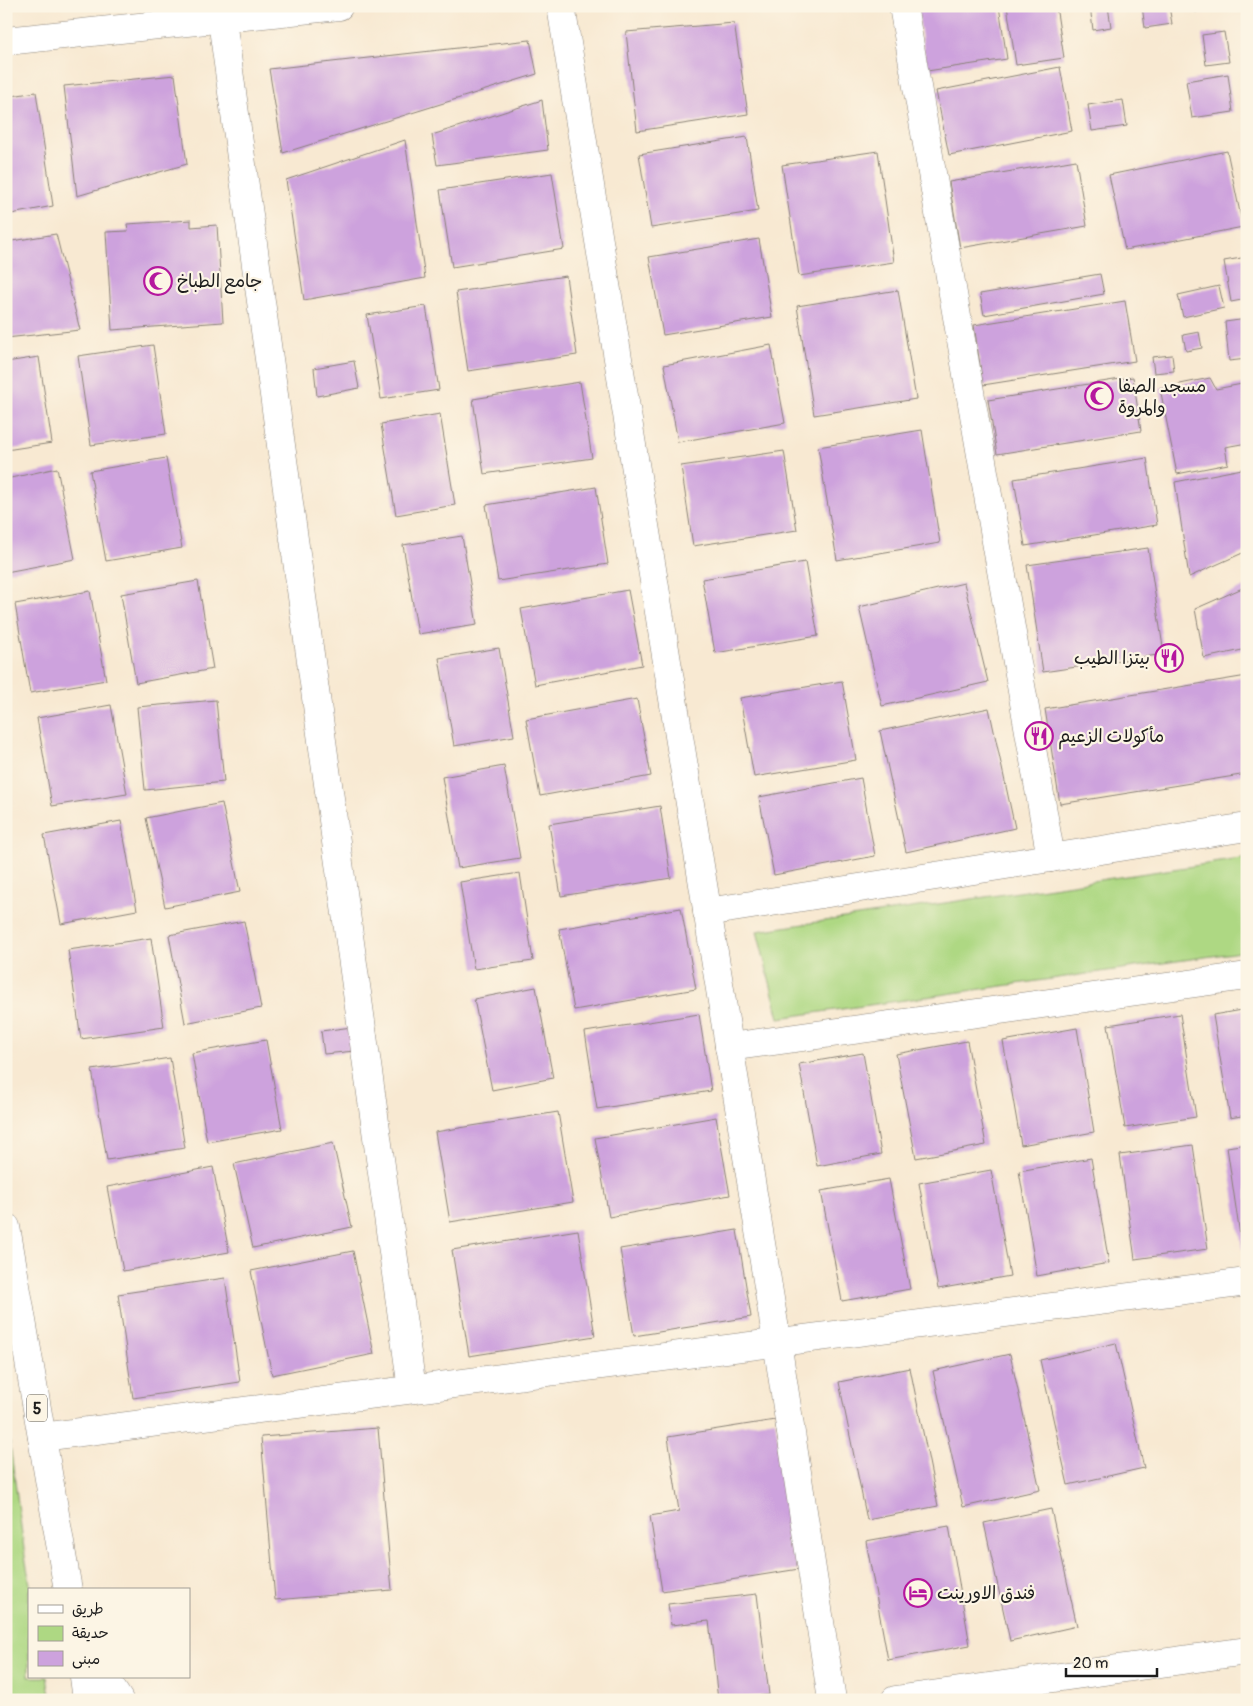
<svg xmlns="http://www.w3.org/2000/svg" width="1253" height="1706" font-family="Pangolin,'Playpen Sans Arabic',sans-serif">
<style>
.green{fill:#aed883;stroke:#657a50}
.building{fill:#cda2dd}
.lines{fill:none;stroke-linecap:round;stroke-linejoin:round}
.minor-casing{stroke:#8a8277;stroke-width:29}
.major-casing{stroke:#8a8277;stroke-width:29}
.highway-casing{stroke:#8a8277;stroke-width:29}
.minor{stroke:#fff;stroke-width:28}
.major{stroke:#fff;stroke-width:28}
.highway{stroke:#fff;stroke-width:28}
.labels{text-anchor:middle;stroke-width:4.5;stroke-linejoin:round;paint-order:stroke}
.shield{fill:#fcf5e5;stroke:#5f5d58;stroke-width:1}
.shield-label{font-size:16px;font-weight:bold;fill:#1c1c1c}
.poi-label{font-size:18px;fill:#1c1c1c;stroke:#fcf5e5;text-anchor:start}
</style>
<rect width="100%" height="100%" fill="#fcf5e5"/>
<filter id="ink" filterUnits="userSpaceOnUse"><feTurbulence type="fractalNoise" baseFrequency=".02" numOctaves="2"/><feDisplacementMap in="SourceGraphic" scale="10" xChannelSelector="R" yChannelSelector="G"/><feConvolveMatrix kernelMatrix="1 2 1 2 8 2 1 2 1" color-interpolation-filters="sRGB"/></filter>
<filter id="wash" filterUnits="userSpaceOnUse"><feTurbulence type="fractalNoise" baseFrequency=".0096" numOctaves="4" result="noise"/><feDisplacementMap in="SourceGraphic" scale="20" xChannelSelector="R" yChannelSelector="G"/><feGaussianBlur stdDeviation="1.12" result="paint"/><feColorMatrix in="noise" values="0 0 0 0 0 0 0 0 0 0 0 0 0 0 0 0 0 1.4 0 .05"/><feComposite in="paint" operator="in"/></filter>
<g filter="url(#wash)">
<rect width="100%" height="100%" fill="#f8e9d2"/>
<g class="green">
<path d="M1247,858v93l-468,67 -22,-87z"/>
<path d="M6,1415l19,141 6,34h-2v87h18l4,23h-45z"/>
</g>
<g id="blocks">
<g class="building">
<path d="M917,6h82l8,53 -80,12z"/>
<path d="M1007,6h49l8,52 -48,7z"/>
<path d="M1090,6h18l3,21 -18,3z"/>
<path d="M1142,6h27l3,18 -27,4z"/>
<path d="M1194,6h22v3l-21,3z"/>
<path d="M734,23l14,91 -111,17 -11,-99z"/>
<path d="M1224,32l5,30 -23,3 -4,-30z"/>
<path d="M530,40l7,34 -254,79 -14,-84z"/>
<path d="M1060,67l12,64 -123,24 -13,-64z"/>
<path d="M1228,74l5,38 -41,6 -6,-37z"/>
<path d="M175,75l12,89 -110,32 -13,-110z"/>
<path d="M36,92l17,114 -47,9v-118z"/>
<path d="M542,100l6,50 -111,15 -5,-30z"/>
<path d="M1123,100l4,26 -35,5 -4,-26z"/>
<path d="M747,137l11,74 -107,17 -12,-74z"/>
<path d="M405,140l20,138 -121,22 -18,-120z"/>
<path d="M878,151l16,111 -95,14 -17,-111z"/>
<path d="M1227,151l16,76 -118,23 -16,-75z"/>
<path d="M1076,160l11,66 -127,22 -11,-66z"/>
<path d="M552,173l12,76 -112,18 -12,-77z"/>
<path d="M191,220v7l26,-2 6,97 -111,8 -6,-98 22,-1 -1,-7z"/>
<path d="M56,234l24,96 -74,8v-96z"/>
<path d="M759,239l13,78 -109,18 -14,-78z"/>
<path d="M1247,257v42l-16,3 -7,-41z"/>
<path d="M1100,274l4,20 -120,21 -4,-21z"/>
<path d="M566,276l11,79 -109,16 -12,-79z"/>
<path d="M1219,286l5,22 -41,9 -5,-22z"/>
<path d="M898,290l18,109 -102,16 -17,-109z"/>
<path d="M1125,301l10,60 -152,24 -9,-60z"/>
<path d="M426,306l13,84 -58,9 -14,-84z"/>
<path d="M1247,319v40l-18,2 -4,-39z"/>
<path d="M1199,332l3,16 -16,3 -3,-16z"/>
<path d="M153,345l13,89 -75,11 -13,-89z"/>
<path d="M771,345l14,78 -107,19 -14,-77z"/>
<path d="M1172,355l2,16 -20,2 -2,-16z"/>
<path d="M39,357l13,86 -46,7v-88z"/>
<path d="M354,361l5,27 -42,8 -3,-28z"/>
<path d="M1133,377l8,54 -144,23 -9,-54z"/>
<path d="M1210,378l6,11 31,-6v60l-22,4 3,17 -51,10 -17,-86z"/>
<path d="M580,382l12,76 -108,16 -11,-75z"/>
<path d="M440,414l15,91 -59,10 -15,-91z"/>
<path d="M922,430l18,113 -103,17 -19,-113z"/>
<path d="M784,451l13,79 -104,16 -12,-80z"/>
<path d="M166,458l16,90 -76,13 -16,-90z"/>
<path d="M1147,458l10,67 -132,21 -11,-67z"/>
<path d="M57,468l18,91 -69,13v-93z"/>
<path d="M1247,468v83l-58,26 -14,-95z"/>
<path d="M596,487l12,77 -110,17 -12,-76z"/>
<path d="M462,536l15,89 -59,9 -15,-89z"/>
<path d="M1148,548l16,106 -121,18 -16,-107z"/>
<path d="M805,562l13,74 -103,17 -13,-74z"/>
<path d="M198,581l15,88 -77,14 -15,-89z"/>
<path d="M964,583l24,99 -106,24 -23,-99z"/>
<path d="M1247,586v63l-43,9 -9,-49z"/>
<path d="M628,590l14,75 -107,20 -14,-76z"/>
<path d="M90,591l16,89 -76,13 -15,-89z"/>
<path d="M499,648l15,88 -60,10 -15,-88z"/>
<path d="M1247,676v98l-187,30 -15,-95z"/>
<path d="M842,681l14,79 -102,17 -14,-79z"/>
<path d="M637,699l14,77 -111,20 -14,-77z"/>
<path d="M216,700l8,82 -79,8 -8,-83z"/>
<path d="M111,705l16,89 -75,12 -15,-88z"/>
<path d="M989,708l26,120 -109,24 -26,-121z"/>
<path d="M504,766l16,92 -62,10 -16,-91z"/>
<path d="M861,778l14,78 -101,19 -15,-78z"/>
<path d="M222,803l18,89 -75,15 -19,-89z"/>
<path d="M660,806l11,72 -110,18 -12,-72z"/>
<path d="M121,821l16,89 -76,14 -17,-89z"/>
<path d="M520,873l13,88 -59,8 -14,-87z"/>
<path d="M681,908l15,81 -122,21 -15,-81z"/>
<path d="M244,921l17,87 -76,15 -16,-88z"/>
<path d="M151,938l13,89 -83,12 -13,-89z"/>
<path d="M536,987l17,91 -61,12 -18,-91z"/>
<path d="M1247,1009v106l-17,3 -17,-103z"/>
<path d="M699,1014l12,77 -114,18 -12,-77z"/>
<path d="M1180,1014l16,103 -71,11 -17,-103z"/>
<path d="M352,1027l3,24 -31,3 -3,-23z"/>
<path d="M1077,1028l17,104 -73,13 -18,-104z"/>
<path d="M266,1040l16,89 -75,13 -15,-89z"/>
<path d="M967,1041l19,104 -70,13 -20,-104z"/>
<path d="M863,1053l18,101 -64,12 -18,-102z"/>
<path d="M170,1058l15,90 -78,12 -15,-90z"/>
<path d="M558,1112l15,90 -123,20 -15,-90z"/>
<path d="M716,1117l14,78 -121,22 -14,-79z"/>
<path d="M333,1143l19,84 -99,21 -19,-84z"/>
<path d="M1247,1144v105h-5l-15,-102z"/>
<path d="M1193,1145l15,104 -73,10 -15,-104z"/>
<path d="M1091,1158l18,105 -72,13 -18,-105z"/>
<path d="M213,1167l16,85 -106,19 -16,-84z"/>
<path d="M991,1170l19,106 -72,13 -19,-106z"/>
<path d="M889,1179l21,110 -68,12 -21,-110z"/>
<path d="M578,1230l17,106 -126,20 -17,-106z"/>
<path d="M737,1230l14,87 -117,19 -14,-87z"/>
<path d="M353,1251l21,103 -102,21 -21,-104z"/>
<path d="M225,1278l15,104 -107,16 -15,-104z"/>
<path d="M1116,1343l28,125 -76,17 -28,-125z"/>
<path d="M1010,1354l30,136 -77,17 -30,-136z"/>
<path d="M910,1368l28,138 -71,14 -28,-138z"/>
<path d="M775,1420l24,149 -137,22 -12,-75 29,-5 -11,-74z"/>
<path d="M378,1428l14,162 -117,10 -14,-163z"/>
<path d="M1051,1509l26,117 -67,15 -26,-118z"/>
<path d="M949,1526l21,119 -82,15 -22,-119z"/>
<path d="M757,1594l12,101 -51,5 -9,-79 -38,4 -3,-21z"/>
</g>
</g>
</g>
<g filter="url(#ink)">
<use href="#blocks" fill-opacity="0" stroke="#8a8277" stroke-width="1"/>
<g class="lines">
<defs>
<g id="minor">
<path d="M220,6l192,1383"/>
<path d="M561,6l216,1336 55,358"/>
<path d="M903,6l148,852"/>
<path d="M6,41l333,-35"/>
<path d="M707,912l540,-85"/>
<path d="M729,1047l518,-71"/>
<path d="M42,1437l1205,-155"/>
</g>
<g id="major">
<path d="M104,1677l15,23"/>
<path d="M895,1700l352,-49"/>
</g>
<g id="highway">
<path d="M6,1227l62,363"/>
<path d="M84,1677l3,23"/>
</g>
</defs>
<use href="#minor" class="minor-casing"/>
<use href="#major" class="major-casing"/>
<use href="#highway" class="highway-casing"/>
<use href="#minor" class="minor"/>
<use href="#major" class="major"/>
<use href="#highway" class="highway"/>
</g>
</g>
<defs>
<symbol id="mosque-ring" viewBox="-11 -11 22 22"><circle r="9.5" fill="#fcf5e5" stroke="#b5179e" stroke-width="1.5"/><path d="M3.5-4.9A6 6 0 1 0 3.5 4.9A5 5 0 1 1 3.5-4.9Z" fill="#b5179e"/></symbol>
<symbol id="restaurant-ring" viewBox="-11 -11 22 22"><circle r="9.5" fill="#fcf5e5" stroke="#b5179e" stroke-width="1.5"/><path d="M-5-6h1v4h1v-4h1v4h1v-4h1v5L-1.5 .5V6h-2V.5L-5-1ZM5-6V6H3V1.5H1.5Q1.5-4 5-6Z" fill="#b5179e"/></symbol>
<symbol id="hotel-ring" viewBox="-11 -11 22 22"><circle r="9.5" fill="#fcf5e5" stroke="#b5179e" stroke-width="1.5"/><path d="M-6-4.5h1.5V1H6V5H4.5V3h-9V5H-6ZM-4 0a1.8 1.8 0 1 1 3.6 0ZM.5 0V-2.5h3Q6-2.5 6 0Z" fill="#b5179e"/></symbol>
</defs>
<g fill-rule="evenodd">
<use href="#mosque-ring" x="142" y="265" width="32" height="32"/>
<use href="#mosque-ring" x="1083" y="380" width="32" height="32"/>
<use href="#restaurant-ring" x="1153" y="642" width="32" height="32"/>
<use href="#restaurant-ring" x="1023" y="720" width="32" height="32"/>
<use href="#hotel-ring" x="902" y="1577" width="32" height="32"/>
</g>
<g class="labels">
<rect class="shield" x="27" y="1394.5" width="20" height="27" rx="4"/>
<g class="shield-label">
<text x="37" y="1414">5</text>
</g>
<g class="poi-label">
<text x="177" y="287">جامع الطباخ</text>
<text x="1118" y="392">مسجد الصفا<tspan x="1118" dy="21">والمروة</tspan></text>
<text x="1150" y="664" text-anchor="end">بيتزا الطيب</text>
<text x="1058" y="742">مأكولات الزعيم</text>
<text x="937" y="1599">فندق الاورينت</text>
</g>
</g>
<rect width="1253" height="1706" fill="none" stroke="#fcf5e5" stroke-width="25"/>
<rect x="28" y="1588" width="162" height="90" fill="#fcf5e5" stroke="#a29e95"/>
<rect x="38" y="1605" width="25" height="8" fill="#ffffff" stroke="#a29e95"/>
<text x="72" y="1614" font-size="15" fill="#1c1c1c">طريق</text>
<rect x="38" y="1626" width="25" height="15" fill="#aed883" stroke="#a29e95"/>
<text x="72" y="1638" font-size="15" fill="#1c1c1c">حديقة</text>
<rect x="38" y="1651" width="25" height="15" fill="#cda2dd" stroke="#a29e95"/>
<text x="72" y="1664" font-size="15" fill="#1c1c1c">مبنى</text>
<path d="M1066 1668v8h91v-8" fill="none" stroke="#1c1c1c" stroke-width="2.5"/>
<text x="1073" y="1668" font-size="15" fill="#1c1c1c" stroke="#fcf5e5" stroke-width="4" paint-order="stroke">20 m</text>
</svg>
